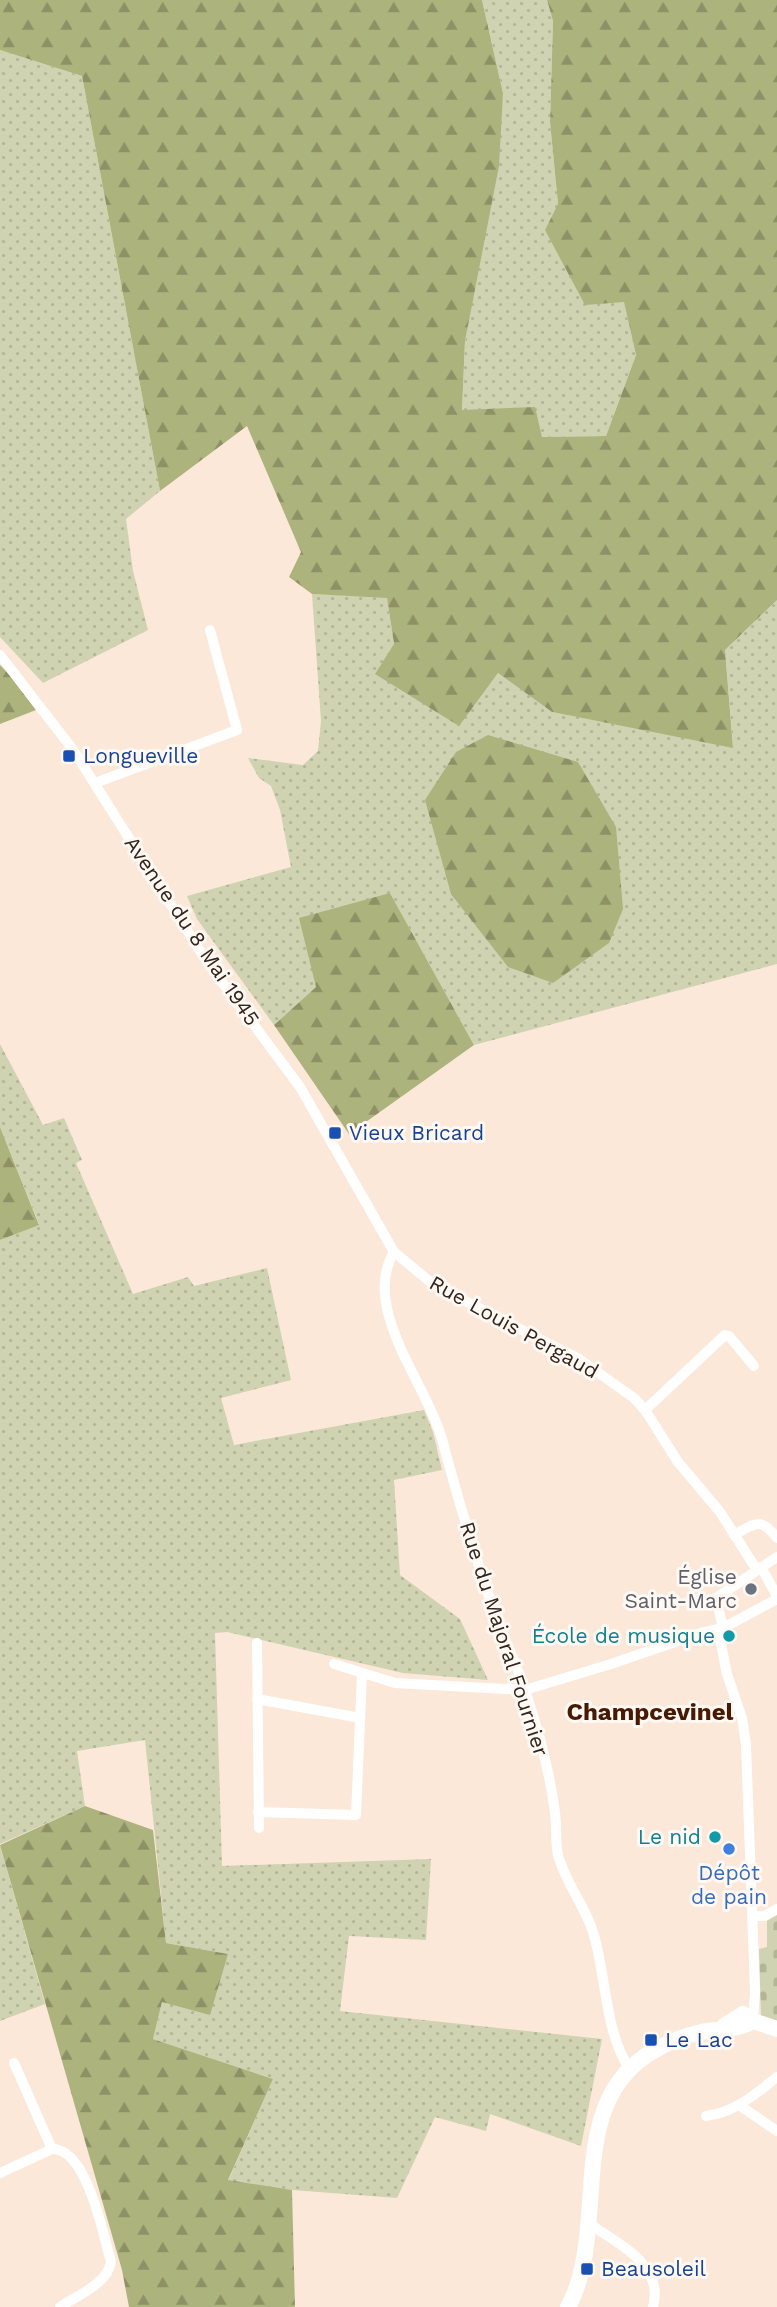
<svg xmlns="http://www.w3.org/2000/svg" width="777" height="2307" font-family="'Work Sans',sans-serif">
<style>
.grass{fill:url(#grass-dots)}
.forest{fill:url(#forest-firs)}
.cemetery{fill:url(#cemetery-stones)}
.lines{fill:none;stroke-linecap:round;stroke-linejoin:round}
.minor{stroke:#fff;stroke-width:10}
.secondary{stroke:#fff;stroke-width:16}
.transit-dot{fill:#1a4fb4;stroke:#fff8f3;stroke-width:2.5}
.worship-dot{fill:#6b7280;stroke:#fff8f3;stroke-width:2.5}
.culture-dot{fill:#0f9aa8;stroke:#fff8f3;stroke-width:2.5}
.shop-dot{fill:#3f7fe0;stroke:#fff8f3;stroke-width:2.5}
.labels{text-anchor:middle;stroke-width:6;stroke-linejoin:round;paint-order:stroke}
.transit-label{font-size:21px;fill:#164399;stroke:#fff8f3;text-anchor:start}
.street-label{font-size:21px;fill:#32261d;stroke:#fff8f3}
.worship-label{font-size:21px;fill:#5b616d;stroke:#fff8f3;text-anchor:end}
.culture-label{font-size:21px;fill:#0d838f;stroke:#fff8f3;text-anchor:end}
.shop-label{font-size:21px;fill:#366cbe;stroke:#fff8f3}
.quarter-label{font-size:24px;font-weight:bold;fill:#491a02;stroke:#fff8f3}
</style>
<defs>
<pattern id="grass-dots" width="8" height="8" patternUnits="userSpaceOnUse" patternTransform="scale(1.75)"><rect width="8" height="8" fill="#cfd3b1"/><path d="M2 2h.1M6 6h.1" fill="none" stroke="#b2b598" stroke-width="1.8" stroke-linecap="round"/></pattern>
<pattern id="forest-firs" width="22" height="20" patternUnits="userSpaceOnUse" patternTransform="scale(1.75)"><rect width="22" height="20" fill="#adb37c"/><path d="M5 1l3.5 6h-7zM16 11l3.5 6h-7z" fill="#8d9165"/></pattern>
<pattern id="cemetery-stones" width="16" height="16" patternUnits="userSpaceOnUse" patternTransform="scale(1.75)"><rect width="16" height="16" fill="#cfd3b1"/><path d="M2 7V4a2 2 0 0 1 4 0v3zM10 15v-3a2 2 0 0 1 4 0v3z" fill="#b2b598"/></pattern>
</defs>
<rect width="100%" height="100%" fill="#fce8d9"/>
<g class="grass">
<path d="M482,0h65l6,21 -3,101 8,82 66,97 12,54 -30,81 -65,1 -79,-26 3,-69 38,-249z"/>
<path d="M0,50l82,26 78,415 -34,28 7,52 15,59 -105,53 -43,-46z"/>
<path d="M312,594l75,3 7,47 64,81 40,-52 54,39 181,35 -8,-97 52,-50v364l-303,81 -84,-152 -74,94 -42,38 -77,-106 -10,-23 104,-29 -11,-57 -9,-24 -12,-8 -11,-20 55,7 15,-14 3,-30z"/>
<path d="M0,1044l43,81 21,-7 18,42 -6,3 57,131 55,-17 6,9 73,-18 24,112 -70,18 13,47 190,-35 9,22 9,38 -48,10 6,95 60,44 28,61 -85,-7 -176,-41 -12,1 7,233 209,-7 -5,81 -77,-4 -9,75 262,28 -21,107 -91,-32 -4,17 -51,-14 -38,81 -105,-8 -64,-9 45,-102 -120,-40 9,-37 65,-48 -61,-11 -21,-203 -68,11 8,55 -85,38v-604l39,-16 -39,-97z"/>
<path d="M0,1845l45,159 -45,17z"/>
</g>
<g class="forest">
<path d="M0,0h482l21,93 -4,73 -34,175 -3,69 73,-3 7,30 64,-1 30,-81 -12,-53 -39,3 -40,-75 13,-26 -8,-82 3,-101 -6,-21h230v600l-52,50 8,98 -181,-36 -54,-39 -39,53 -84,-52 19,-30 -7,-46 -75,-4 -23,-17 12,-25 -54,-126 -87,65 -78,-415 -82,-26z"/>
<path d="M0,665l9,9 27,36 -36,14z"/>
<path d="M488,735l90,27 38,65 7,82 -14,34 -56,40 -45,-16 -57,-73 -26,-94 31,-48z"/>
<path d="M390,893l84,152 -125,89 -75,-109 42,-38 -17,-69z"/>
<path d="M0,1127l39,98 -39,15z"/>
<path d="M85,1806l68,24 13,113 62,11 -18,61 -48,-13 -9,37 120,40 -45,101 64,10 3,117h-166l-7,-37 -122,-425z"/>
</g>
<path class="cemetery" d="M777,1915v108l-16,-6 -2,-68 8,-2v-26z"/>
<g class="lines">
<g class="minor">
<path d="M0,655l74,96 133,211 93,125 94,165 40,33 145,74 55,39 11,12 33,52 42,50 37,58"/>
<path d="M95,783l142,-53 -27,-100"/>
<path d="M394,1252c-34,56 34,134 48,187 16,60 33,120 54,177 9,25 21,49 29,74 13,39 25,82 30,123 2,14 0,29 3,42 7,27 27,51 35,77 13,41 12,103 37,137"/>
<path d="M645,1410l80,-75 4,1 25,30"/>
<path d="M734,1535c21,-12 27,-18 43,3"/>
<path d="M761,1567l16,29"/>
<path d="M723,1628l-7,-30 61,-41"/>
<path d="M718,1629l9,45 15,44 4,27 9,247 -2,29"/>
<path d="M257,1643l2,185"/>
<path d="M334,1664l61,19 130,7 86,-26 90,-31 22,-5 54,-29"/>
<path d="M257,1699l103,19"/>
<path d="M258,1812l98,3 6,-142"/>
<path d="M753,1916h11l13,-7"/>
<path d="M14,2063l38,86"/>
<path d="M739,2105l38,26"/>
<path d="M706,2116c30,-4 48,-21 71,-39"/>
<path d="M52,2149c35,-1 51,85 59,113 -4,22 -33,33 -51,45"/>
<path d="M0,2173l52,-24"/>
<path d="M587,2226l7,1c28,19 70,39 59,80"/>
</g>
<g class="secondary">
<path d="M724,2026l19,-12 10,7 24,8"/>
<path d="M568,2307c42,-76 -4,-198 79,-252 17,-11 35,-19 54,-23 17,-3 38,-2 52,-11"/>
</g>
</g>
<g class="transit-dot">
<rect x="62" y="749" width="14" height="14" rx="3.5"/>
<rect x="328" y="1126" width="14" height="14" rx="3.5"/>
<rect x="644" y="2033" width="14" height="14" rx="3.5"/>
<rect x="580" y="2262" width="14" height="14" rx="3.5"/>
</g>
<circle class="worship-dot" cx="751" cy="1589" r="7"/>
<g class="culture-dot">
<circle cx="729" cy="1636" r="7"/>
<circle cx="715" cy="1837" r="7"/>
</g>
<circle class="shop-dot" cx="729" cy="1849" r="7"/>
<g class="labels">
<g class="transit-label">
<text x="83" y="763">Longueville</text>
<text x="349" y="1140">Vieux Bricard</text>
<text x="665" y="2047">Le Lac</text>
<text x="601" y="2276">Beausoleil</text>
</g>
<g class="street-label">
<text transform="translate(192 931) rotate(56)" y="7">Avenue du 8 Mai 1945</text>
<text transform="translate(514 1327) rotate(29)" y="7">Rue Louis Pergaud</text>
<text transform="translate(504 1639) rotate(72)" y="7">Rue du Majoral Fournier</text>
</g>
<g class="worship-label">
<text x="737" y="1584">Église<tspan x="737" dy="24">Saint-Marc</tspan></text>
</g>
<g class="culture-label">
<text x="715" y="1643">École de musique</text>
<text x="701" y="1844">Le nid</text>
</g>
<g class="shop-label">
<text x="729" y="1880">Dépôt<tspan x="729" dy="24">de pain</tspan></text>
</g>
<g class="quarter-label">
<text x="650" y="1720">Champcevinel</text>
</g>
</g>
</svg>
